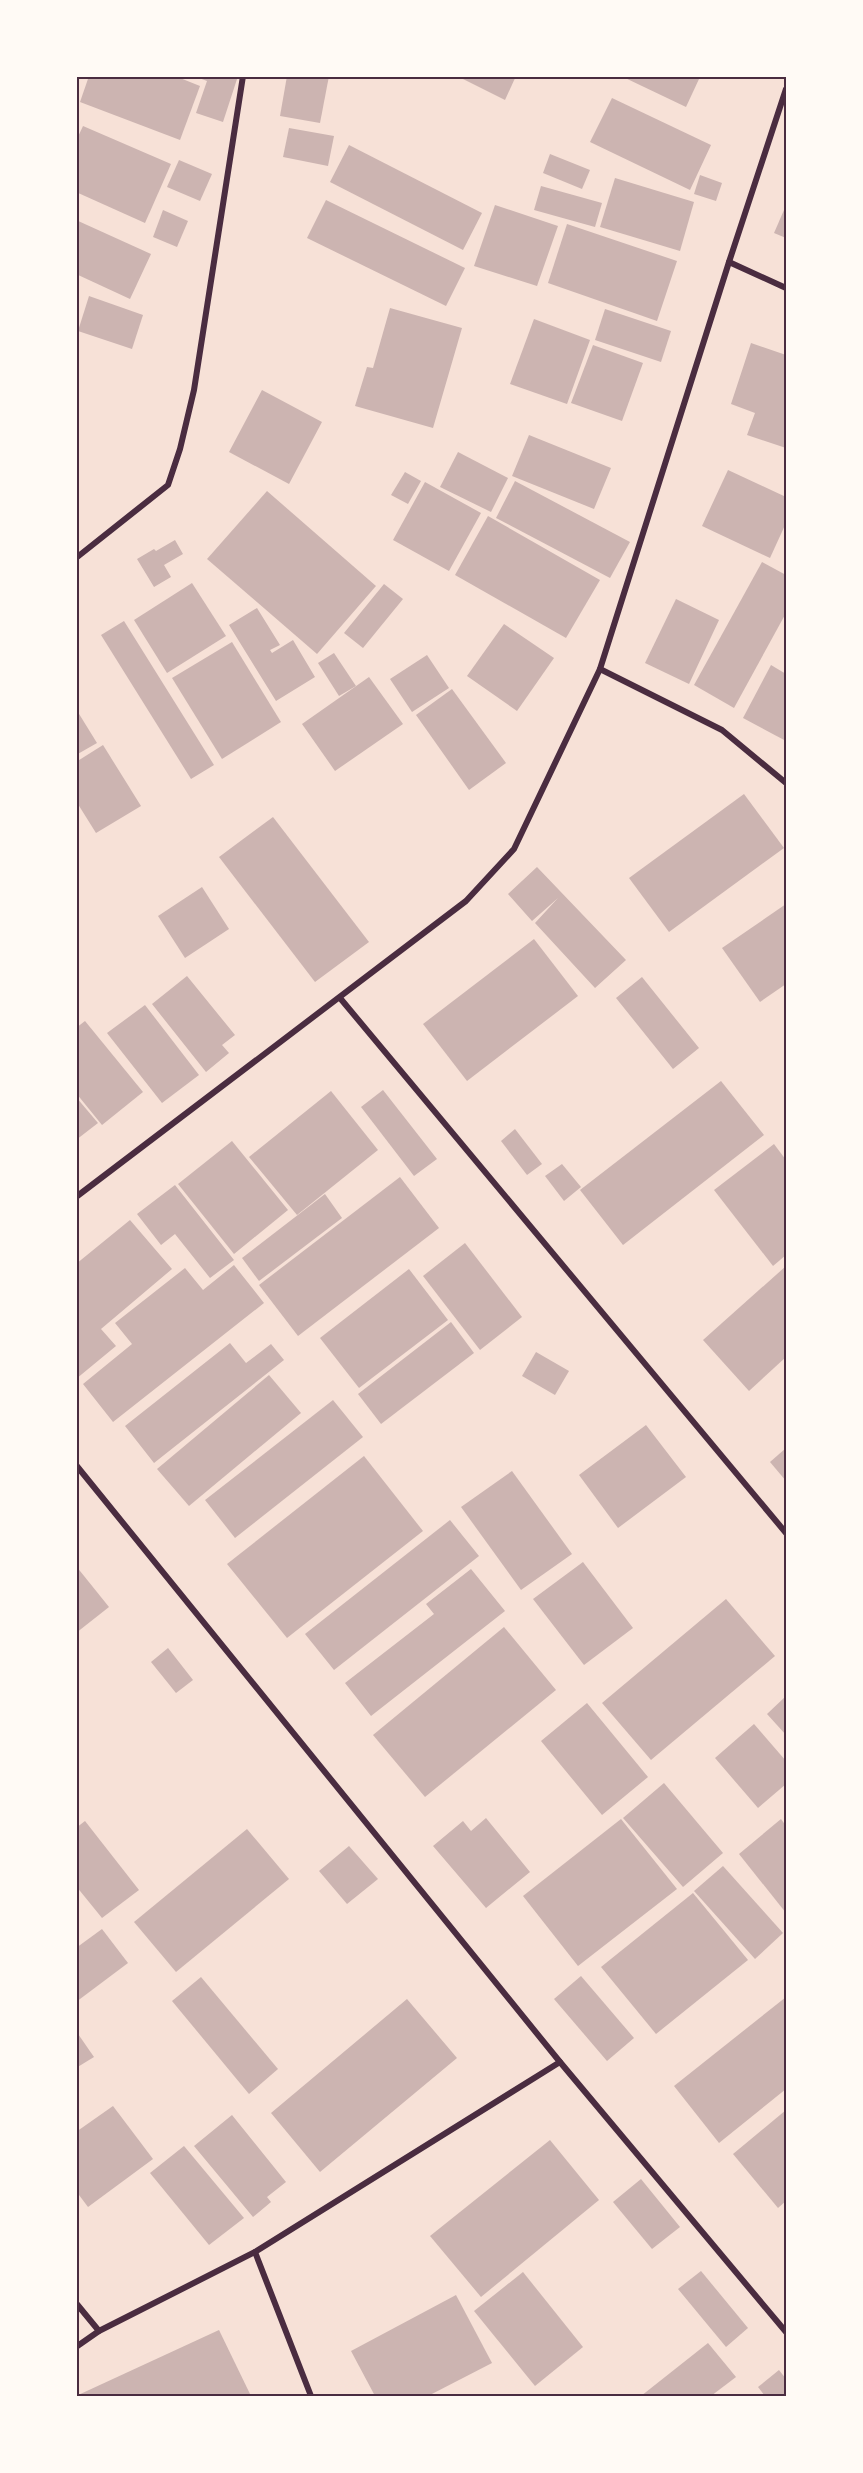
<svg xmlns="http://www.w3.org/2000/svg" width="863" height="2473" font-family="'Zilla Slab',serif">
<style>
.building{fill:#ccb4b1}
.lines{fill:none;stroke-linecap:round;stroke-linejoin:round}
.minor{stroke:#4a2c40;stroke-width:6}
.neatline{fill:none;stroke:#4a2c40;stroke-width:2}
</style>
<rect width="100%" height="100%" fill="#f7e1d7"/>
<g class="building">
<path d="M89,76h86l25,10 -20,54 -100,-38z"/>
<path d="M194,76h44l-15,46 -27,-9 11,-32z"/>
<path d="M287,76h42l-9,47 -40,-7z"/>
<path d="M457,76h59l-11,24z"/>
<path d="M621,76h74l4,3 -13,28z"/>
<path d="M612,98l99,47 -21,45 -100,-48z"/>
<path d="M83,126l88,38 -26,59 -69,-31v-51z"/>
<path d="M289,128l45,8 -6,30 -45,-9z"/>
<path d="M349,145l133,68 -19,37 -133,-68z"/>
<path d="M550,154l40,16 -8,19 -39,-16z"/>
<path d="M179,160l33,14 -12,27 -33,-14z"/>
<path d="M700,175l22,8 -6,18 -22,-7z"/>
<path d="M615,178l79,24 -14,49 -80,-24z"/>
<path d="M541,186l61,17 -7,24 -61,-17z"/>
<path d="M326,200l139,68 -19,38 -139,-68z"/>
<path d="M495,205l63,21 -21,60 -63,-20z"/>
<path d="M163,210l25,11 -11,26 -24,-10z"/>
<path d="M784,210l2,2v26l-12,-5z"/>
<path d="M76,220l75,34 -21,45 -54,-25z"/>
<path d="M567,224l110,37 -20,60 -109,-38z"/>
<path d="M89,296l54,19 -11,34 -54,-18z"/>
<path d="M390,308l72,20 -29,100 -78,-22 12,-39 6,1z"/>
<path d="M605,309l66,22 -10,31 -66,-22z"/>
<path d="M534,319l56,21 -23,64 -57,-20z"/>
<path d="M751,343l35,12v93l-39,-13 8,-22 -24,-9z"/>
<path d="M593,345l50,18 -21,58 -51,-18z"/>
<path d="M262,390l60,32 -33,62 -60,-32z"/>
<path d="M529,435l82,33 -17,41 -82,-33z"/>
<path d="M458,452l50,26 -17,34 -51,-25z"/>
<path d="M728,470l58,27v26l-16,35 -68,-32z"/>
<path d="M405,472l16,9 -13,23 -17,-9z"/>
<path d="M515,481l115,61 -20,36 -114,-60z"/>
<path d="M425,482l56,31 -32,58 -56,-31z"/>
<path d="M267,491l109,95 -59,68 -110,-95z"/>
<path d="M488,516l112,64 -34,58 -111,-63z"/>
<path d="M175,540l8,14 -19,11 7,12 -17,10 -17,-28 17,-10 2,2z"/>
<path d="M762,562l24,13v38l-52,95 -40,-23z"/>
<path d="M192,583l34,53 -59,37 -33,-53z"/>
<path d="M384,584l19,15 -40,49 -19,-15z"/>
<path d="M676,599l43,21 -30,64 -44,-21z"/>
<path d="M257,608l23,37 -10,5 2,3 21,-13 22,37 -39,24 -47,-76z"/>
<path d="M124,621l90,144 -23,14 -90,-144z"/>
<path d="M504,624l50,34 -37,53 -50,-35z"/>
<path d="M232,642l49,80 -59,37 -50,-81z"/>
<path d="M334,653l22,33 -17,10 -21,-33z"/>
<path d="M427,655l22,33 -37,24 -22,-33z"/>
<path d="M771,665l15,9v67l-43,-23z"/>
<path d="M369,677l34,47 -68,47 -33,-47z"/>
<path d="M452,689l54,74 -37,27 -53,-75z"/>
<path d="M76,709l21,34 -21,12z"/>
<path d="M103,745l38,61 -45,27 -20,-32v-39z"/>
<path d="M744,794l40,54 -115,84 -40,-54z"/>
<path d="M273,817l96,125 -54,40 -96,-125z"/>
<path d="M537,867l89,93 -31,28 -60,-65 23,-25 -26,23 -24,-27z"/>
<path d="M202,887l27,42 -44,29 -27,-42z"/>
<path d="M786,904v80l-26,18 -38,-54z"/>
<path d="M534,939l44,57 -111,85 -44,-57z"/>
<path d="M187,976l48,59 -13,10 7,8 -23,19 -54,-68z"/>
<path d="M642,977l57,71 -26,21 -57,-71z"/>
<path d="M145,1005l54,70 -37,28 -55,-70z"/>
<path d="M85,1021l58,71 -41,33 -26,-32v-65z"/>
<path d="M721,1081l43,54 -141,110 -43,-55z"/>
<path d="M383,1090l54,69 -23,17 -53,-69z"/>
<path d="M331,1091l47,59 -81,65 -48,-58z"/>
<path d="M76,1097l22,26 -22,17z"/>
<path d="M515,1129l27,35 -15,11 -26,-34z"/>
<path d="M232,1141l56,69 -54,44 -56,-70z"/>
<path d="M774,1144l12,16v95l-13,11 -59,-76z"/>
<path d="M562,1164l19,23 -17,14 -19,-25z"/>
<path d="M400,1177l39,51 -141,108 -39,-51z"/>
<path d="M175,1185l59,75 -24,18 -35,-44 -14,11 -24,-31z"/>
<path d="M325,1194l17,24 -83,63 -17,-23z"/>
<path d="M130,1220l42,49 -71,60 15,17 -40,33v-115z"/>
<path d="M465,1243l57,74 -42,33 -57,-74z"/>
<path d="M234,1265l30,38 -151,119 -30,-38 49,-40 -17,-21 70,-55 18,22z"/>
<path d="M786,1266v91l-37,34 -46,-51z"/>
<path d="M409,1269l39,51 -89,68 -39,-50z"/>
<path d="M451,1322l23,31 -93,71 -23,-30z"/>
<path d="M230,1343l16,20 25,-19 13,16 -130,103 -29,-37z"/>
<path d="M536,1352l33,19 -14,24 -33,-19z"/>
<path d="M269,1375l32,38 -112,93 -32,-37z"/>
<path d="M333,1400l30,37 -128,101 -30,-38z"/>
<path d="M646,1425l40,52 -68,51 -39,-53z"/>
<path d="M786,1448v33l-16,-19z"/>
<path d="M364,1456l59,75 -136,107 -60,-74z"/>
<path d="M512,1471l60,83 -51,36 -60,-83z"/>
<path d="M450,1520l29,36 -145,114 -29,-36z"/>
<path d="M583,1562l50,66 -49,37 -51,-66z"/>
<path d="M76,1566l33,41 -33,26z"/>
<path d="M471,1569l34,42 -134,105 -26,-33 89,-69 -8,-10z"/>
<path d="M726,1599l49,57 -124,104 -49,-57z"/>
<path d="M504,1627l52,63 -131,107 -52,-62z"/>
<path d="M168,1648l25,32 -17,13 -25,-31z"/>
<path d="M786,1696v39l-19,-21z"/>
<path d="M587,1703l61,74 -46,38 -61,-74z"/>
<path d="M754,1724l32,37v23l-28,24 -43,-50z"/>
<path d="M664,1783l59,70 -40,34 -60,-69z"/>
<path d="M486,1818l44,54 -44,36 -53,-62 30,-25 8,10z"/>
<path d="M621,1819l56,70 -99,77 -55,-70z"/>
<path d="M781,1819l5,7v87l-47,-59z"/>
<path d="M85,1821l54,69 -37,28 -26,-32v-58z"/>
<path d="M247,1829l42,50 -113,93 -42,-50z"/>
<path d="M349,1846l29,33 -31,25 -28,-33z"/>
<path d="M723,1866l60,67 -28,26 -61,-68z"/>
<path d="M693,1893l55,67 -92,74 -55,-67z"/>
<path d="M102,1929l26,34 -52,39v-54z"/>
<path d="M581,1976l53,62 -27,23 -53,-62z"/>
<path d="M201,1977l77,92 -29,25 -77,-93z"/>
<path d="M786,1997v92l-67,54 -45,-57z"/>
<path d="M407,1999l50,59 -137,114 -49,-59z"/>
<path d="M76,2031l18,26 -18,11z"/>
<path d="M113,2106l40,53 -65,48 -12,-16v-59z"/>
<path d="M786,2110v91l-8,7 -45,-54z"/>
<path d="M232,2115l54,67 -19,15 4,5 -18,15 -59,-71z"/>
<path d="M550,2140l49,60 -118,97 -51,-61z"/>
<path d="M184,2146l60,72 -35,27 -59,-72z"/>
<path d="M641,2179l39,48 -28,22 -39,-47z"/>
<path d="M701,2271l47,57 -22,19 -48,-58z"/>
<path d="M523,2272l60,75 -48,39 -61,-75z"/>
<path d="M456,2295l36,68 -64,33h-53l-24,-45z"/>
<path d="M219,2330l32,66h-175z"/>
<path d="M708,2343l28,34 -25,19h-70z"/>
<path d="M779,2370l7,9v17h-21l-7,-9z"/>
</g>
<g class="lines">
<g class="minor">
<path d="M729,262l57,26"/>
<path d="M76,558l92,-73 12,-36 14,-59 49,-314"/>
<path d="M600,669l122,61 64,53"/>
<path d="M340,998l446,535"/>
<path d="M76,1197l390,-296 48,-52 86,-180 129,-407 57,-173"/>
<path d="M76,1465l484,597 226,270"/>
<path d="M255,2252l56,144"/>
<path d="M76,2303l23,28"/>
<path d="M76,2347l23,-16 156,-79 305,-190"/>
</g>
</g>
<rect width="863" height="2473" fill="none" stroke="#fffaf5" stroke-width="156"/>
<rect x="78" y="78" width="707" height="2317" class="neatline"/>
</svg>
